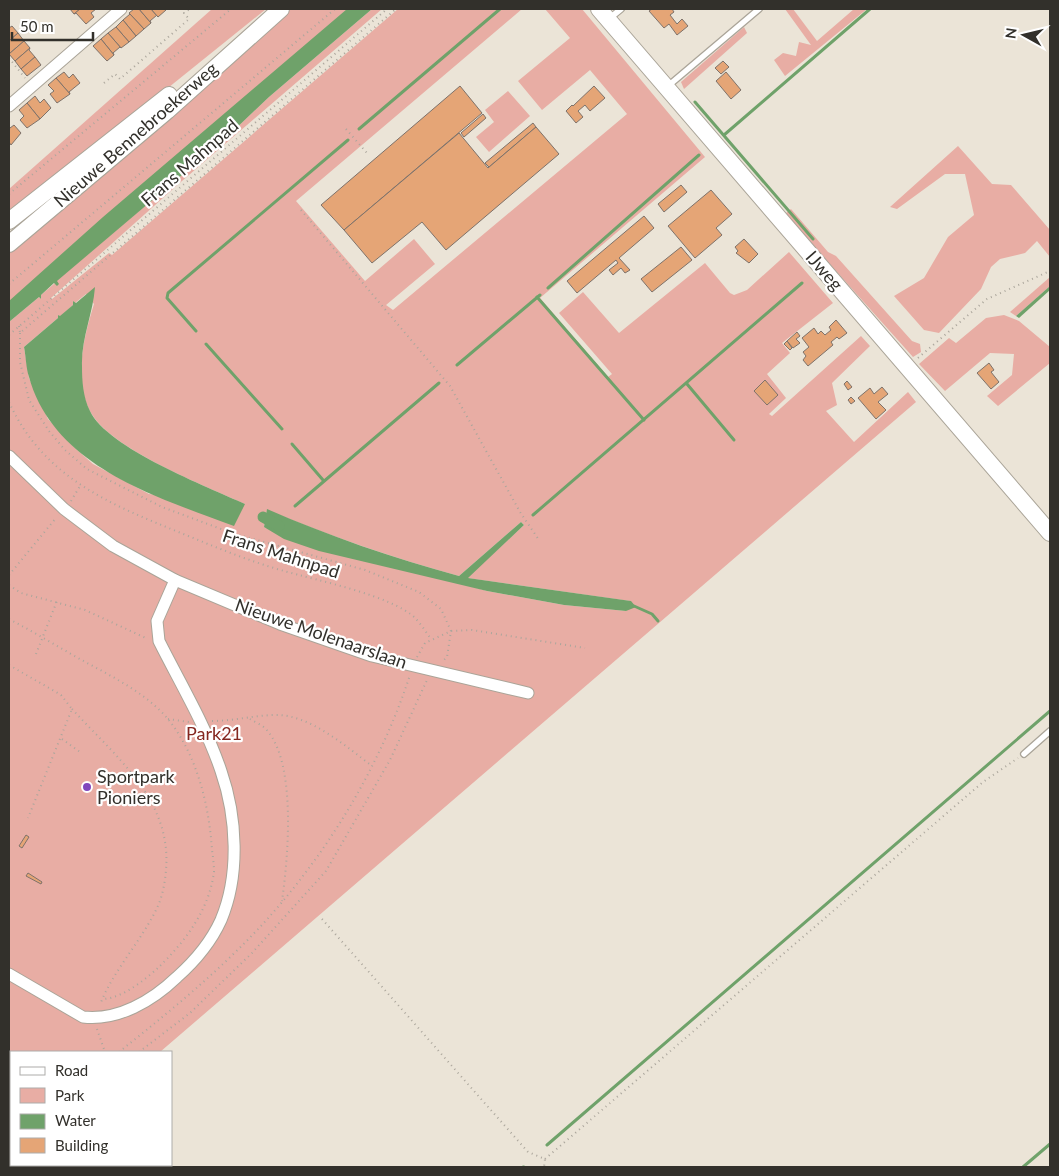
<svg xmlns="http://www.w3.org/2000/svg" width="1059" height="1176" font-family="Lato,sans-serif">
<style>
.green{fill:#e8ada4;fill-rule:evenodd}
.water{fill:#6fa26a}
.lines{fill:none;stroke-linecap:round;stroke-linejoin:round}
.stream{stroke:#6fa26a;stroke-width:3}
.canal{stroke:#6fa26a;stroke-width:11}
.building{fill:#e5a576;stroke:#7e726a}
.lane-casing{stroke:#aaa498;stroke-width:8}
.street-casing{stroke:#aaa498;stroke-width:13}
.secondary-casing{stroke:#aaa498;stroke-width:18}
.path{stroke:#aba69c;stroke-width:2;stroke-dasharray:1 4;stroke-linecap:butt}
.lane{stroke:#fff;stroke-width:5.5}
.street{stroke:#fff;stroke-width:11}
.secondary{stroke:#fff;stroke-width:16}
.poi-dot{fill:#8047bd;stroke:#fff;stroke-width:2}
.labels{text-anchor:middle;stroke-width:4.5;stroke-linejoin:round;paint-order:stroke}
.street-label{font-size:18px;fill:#32302b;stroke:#fff}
.park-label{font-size:18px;fill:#842720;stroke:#fff}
.poi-label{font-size:18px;fill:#32302b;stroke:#fff;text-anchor:start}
</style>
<rect width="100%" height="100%" fill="#ebe4d7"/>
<g class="green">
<path d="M212,9h54l-257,207v-27z"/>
<path d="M291,9h57l-339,294v-54z"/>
<path d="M372,9h10l-200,172 -131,117 1,1 57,-46 3,2 286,-246h124l-226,192 69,80 49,-42 21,25 -49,41 7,5 234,-196 -37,-44 -48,40 -24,-29 52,-43 -25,-29h37l123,148 -165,141 68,79 4,-3 -53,-61 24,-21 36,41 86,-70 25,30 4,2 13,-5 42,-38 44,51 -51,40 8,10 -23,21 19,24 -17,16 3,2 89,-80 9,10 -38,37 5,22 -11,6 28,31 54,-50 8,10 -756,650h-149v113h18l-3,2h-17v-845l30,-25 2,2v-4l14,-12 2,2 -1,-4 172,-145 41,-39zM86,294l8,10c-10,32 -21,75 -4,107 19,38 116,75 155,93l-96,-10 -56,-30 -18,-16 -27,-29 -19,-41 -5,-31 34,-29v-3l2,2 13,-12v-4l2,2zM267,510c63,26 126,48 192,66l62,-54 3,3 -57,53 163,23 -4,10 -62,-6 -77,-14 -223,-64z"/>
<path d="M785,9h8l24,32 37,-32h13l-82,67 -11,-16 9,-7 13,3 3,-14 12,3z"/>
<path d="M744,27l3,6 -63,56 -3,-7z"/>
<path d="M508,91l22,25 -41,36 -13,-15 18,-15 -9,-12z"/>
<path d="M958,146l34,38 19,1 39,45v27l-13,-16 -12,12 -25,6 -9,8 -10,22 -42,44 -15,-3 -30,-34 30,-18 24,-41 26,-22 -9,-41h-20l-48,35 -7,-2z"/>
<path d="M791,209l37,43 8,4 76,85 8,3 1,8 -8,5 -128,-143z"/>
<path d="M1050,277v9l-34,30 -6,-4z"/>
<path d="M1004,315l15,6 31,26v16l-52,43 -11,-10 25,-21 2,-21 -24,-1 -45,38 -26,-27 30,-26 7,5 30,-25z"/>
</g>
<g class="water">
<path d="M347,9h25l-103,88 -41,39 -171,145 2,3 -2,2 -3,-3 -13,12v4l-2,-2 -30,25v-21l94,-84z"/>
<path d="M1050,286v4l-31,28 -3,-2z"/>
<path d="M95,287c-2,27 -14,52 -13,79 0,15 1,31 8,45 17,37 118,76 155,93l-11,22c-77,-29 -180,-59 -205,-149 -3,-9 -3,-20 -5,-30l34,-29v-3l2,1 13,-11v-4l3,2z"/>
<path d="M267,509c62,27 126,49 192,67l62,-54 3,3 -56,53 163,23 5,6 -10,4 -62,-6 -77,-14 -168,-40 -35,-12 -20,-12z"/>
</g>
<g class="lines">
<g class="stream">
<path d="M695,102l118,137"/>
<path d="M359,129l141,-120"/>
<path d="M724,135l146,-126"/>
<path d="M548,288l151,-133"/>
<path d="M537,297l107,123"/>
<path d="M196,331l-29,-33 1,-5 180,-153"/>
<path d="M206,344l76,85"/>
<path d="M457,365l83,-70"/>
<path d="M687,384l47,56"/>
<path d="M292,444l31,36"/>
<path d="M295,506l144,-123"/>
<path d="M533,515l269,-232"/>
<path d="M634,606l18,8 6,7"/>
<path d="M547,1145l503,-434"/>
<path d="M523,1167h1"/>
<path d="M1023,1167l27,-23"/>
</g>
<path class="canal" d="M263,517l16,9"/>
</g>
<g class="building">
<path d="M70,9h10l-6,5z"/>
<path d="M80,9h16l-5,4 3,4 -8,7 -10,-11 -2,1z"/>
<path d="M134,9h5l12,14 -7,6 -15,-16z"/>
<path d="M139,9h12l7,8 -1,-2 -7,6 1,2z"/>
<path d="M151,9h13l2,1 -8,7z"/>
<path d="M652,9h20l2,3 -4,3 7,9 5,-5 6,7 -11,9 -8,-11 -5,4 -15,-17z"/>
<path d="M129,13l15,16 -8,7 -13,-16 7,-6z"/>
<path d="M123,20l13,16 -7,6 -13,-15z"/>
<path d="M12,26l6,7 -9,8v-13z"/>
<path d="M116,27l13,15 -8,6 -13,-15z"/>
<path d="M18,33l6,8 -15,13v-13z"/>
<path d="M108,33l13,15 -1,-1 -7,6 1,2 -13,-16z"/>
<path d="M101,39l13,16 -7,6 -14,-15z"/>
<path d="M24,41l6,7 -15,13 -6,-7z"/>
<path d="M30,48l-1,2 6,7 -14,12 -6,-8z"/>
<path d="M35,57l6,8 -14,11 -6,-7z"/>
<path d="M723,61l6,6 -8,7 -6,-6z"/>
<path d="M64,72l5,6 4,-4 7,9 -11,9 1,2 -14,-16z"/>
<path d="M726,72l15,18 -10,9 -15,-18z"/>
<path d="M56,78l14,16 -13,9 -7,-9 4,-3 -6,-6z"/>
<path d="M460,86l22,27 -138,117 -23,-25z"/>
<path d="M594,86l11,12 -15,13 -5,-6 -7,6 5,6 -7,6 -10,-12 6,-6 1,1z"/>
<path d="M35,96l5,7 4,-4 7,9 -11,11 -13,-16z"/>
<path d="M27,103l13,16 -13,9 -7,-8 4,-4 -5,-6z"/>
<path d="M483,114l3,4 -22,19 -3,-4z"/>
<path d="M533,123l3,4 -47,40 -4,-4z"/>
<path d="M14,125l7,8 -10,12 -2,-3v-16l1,2z"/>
<path d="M536,127l23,27 -113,96 -24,-28 -50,41 -28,-33 115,-97 29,35z"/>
<path d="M681,185l6,7 -23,20 -6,-8z"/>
<path d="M711,190l21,24 -16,14 6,7 -27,23 -27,-32z"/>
<path d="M644,216l10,12 -35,30 11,12 -5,3 -4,-5 -8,7 -4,-5 9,-7 -2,-3 -39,33 -10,-12z"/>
<path d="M744,239l14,15 -9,9 -13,-10 2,-2 -3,-4z"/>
<path d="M681,247l11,13 -40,32 -11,-13z"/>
<path d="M836,320l11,13 -8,6 -2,-2 -6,5 2,3 -25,21 -5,-6 3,-4 -3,-4 6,-5 -7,-9 12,-10 4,6 3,-3 4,4 6,-5 -2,-3z"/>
<path d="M797,332l3,4 -4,3 4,4 -7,5 -6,-7z"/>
<path d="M787,341l5,7 -2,2 -6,-6z"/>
<path d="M989,363l5,7 -3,2 8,10 -8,7 -14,-16z"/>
<path d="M765,380l13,15 -11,10 -13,-14z"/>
<path d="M847,381l5,6 -4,3 -4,-6z"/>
<path d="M882,387l6,7 -10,8 8,8 -10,9 -18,-21 12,-10 4,6z"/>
<path d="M851,397l4,4 -4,3 -3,-4z"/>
<path d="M26,835l3,2 -7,11 -3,-2z"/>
<path d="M28,873l14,9 -1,2 -15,-8z"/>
</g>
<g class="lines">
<defs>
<g id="lane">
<path d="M610,18l11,-9"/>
<path d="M668,86l91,-77"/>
<path d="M1024,754l26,-23"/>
</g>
<g id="street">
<path d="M9,106l112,-97"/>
<path d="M9,456l55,53 49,37 62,34 105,44 92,32 156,37"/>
<path d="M9,974l74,43c35,4 69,-16 94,-40 18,-16 34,-35 44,-57 19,-45 16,-103 0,-149 -15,-45 -41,-88 -62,-130l-2,-20 18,-41"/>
</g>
<g id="secondary">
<path d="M599,9l451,524"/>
<path d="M9,221l160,-126"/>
<path d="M9,244l158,-133 114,-102"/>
</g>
</defs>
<use href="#lane" class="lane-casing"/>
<use href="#street" class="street-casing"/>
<use href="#secondary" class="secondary-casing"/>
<g class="path">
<path d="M9,58l16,20"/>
<path d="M104,83l11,-9 5,5 69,-60 -5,-6 6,-4"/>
<path d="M346,129l21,24"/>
<path d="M9,194l222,-185"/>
<path d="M301,210l149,176 70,126 19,28"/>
<path d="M9,284l326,-275"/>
<path d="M19,326l1,7 376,-324"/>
<path d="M20,333v29l9,38 20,31 16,19 22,19 75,38 70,26 133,37 54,22 22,17 10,22 -4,26 -4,4"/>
<path d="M9,335l378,-326"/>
<path d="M918,358l69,-59 63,-28"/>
<path d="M9,402c34,75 100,102 172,131 34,14 68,28 103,38 32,9 109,25 131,47 6,6 11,14 16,21"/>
<path d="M71,501l9,-15"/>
<path d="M9,575l47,-57"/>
<path d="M9,585l12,8 64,17 63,29"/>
<path d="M9,619c23,12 46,26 69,39 31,17 67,34 90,61 29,36 41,86 44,131 1,7 2,15 2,22 -5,38 -28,68 -54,94 -14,13 -37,32 -57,33"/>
<path d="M36,654l21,-53"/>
<path d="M417,657l8,-14 26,-12 21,-1 113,18"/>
<path d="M9,665l52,30 11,14 -44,109"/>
<path d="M72,709c44,48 100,91 94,161 -1,13 -4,29 -10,40 -15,31 -45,64 -56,95"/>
<path d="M168,719l21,3"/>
<path d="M250,719c5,3 12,6 16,10 31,34 22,129 16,172"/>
<path d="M212,721c22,0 43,-6 65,-6 33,0 70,32 95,51"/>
<path d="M62,739l18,13"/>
<path d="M322,919l206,233 17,7 -1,8"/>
<path d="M97,1029l8,23"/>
<path d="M119,1052c49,-39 98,-79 141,-125 66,-71 120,-160 150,-252"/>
<path d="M139,1052l51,-39 62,-60 74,-82 64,-111 37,-80"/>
<path d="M9,1125l2,-1"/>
<path d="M9,1157l2,-2"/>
<path d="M545,1159l438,-377 35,-24"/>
</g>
<use href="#lane" class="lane"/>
<use href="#street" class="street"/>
<use href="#secondary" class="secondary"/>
</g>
<circle class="poi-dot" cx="87" cy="787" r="5"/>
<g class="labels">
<g class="street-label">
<text transform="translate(136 135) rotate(-41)" y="6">Nieuwe Bennebroekerweg</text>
<text transform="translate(190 163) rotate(-41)" y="6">Frans Mahnpad</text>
<text transform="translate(824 271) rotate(49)" y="6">IJweg</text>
<text transform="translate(281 554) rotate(18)" y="6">Frans Mahnpad</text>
<text transform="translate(321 634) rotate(19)" y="6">Nieuwe Molenaarslaan</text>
</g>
<g class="park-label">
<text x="214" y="740">Park21</text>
</g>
<g class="poi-label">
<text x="97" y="783">Sportpark<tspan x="97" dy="21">Pioniers</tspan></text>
</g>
</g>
<rect width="1059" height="1176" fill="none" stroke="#32302b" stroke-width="20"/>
<rect x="10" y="1051" width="162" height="115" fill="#ffffff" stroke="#adacaa"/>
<rect x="20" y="1067" width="25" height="8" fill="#ffffff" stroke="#adacaa"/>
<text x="55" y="1076" font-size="15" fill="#32302b">Road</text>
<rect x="20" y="1088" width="25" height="15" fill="#e8ada4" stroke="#adacaa"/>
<text x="55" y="1101" font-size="15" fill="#32302b">Park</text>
<rect x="20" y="1114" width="25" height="15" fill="#6fa26a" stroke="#adacaa"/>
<text x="55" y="1126" font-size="15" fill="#32302b">Water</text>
<rect x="20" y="1138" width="25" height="15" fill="#e5a576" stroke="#adacaa"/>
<text x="55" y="1151" font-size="15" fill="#32302b">Building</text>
<g transform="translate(1024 35) rotate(278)" stroke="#ffffff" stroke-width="4" paint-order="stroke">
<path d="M0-4L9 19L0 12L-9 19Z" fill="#32302b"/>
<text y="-8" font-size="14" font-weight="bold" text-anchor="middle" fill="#32302b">N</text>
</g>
<path d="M12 32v8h81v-8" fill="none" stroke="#32302b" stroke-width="2.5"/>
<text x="20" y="32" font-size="15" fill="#32302b" stroke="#ffffff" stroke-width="4" paint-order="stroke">50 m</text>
</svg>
